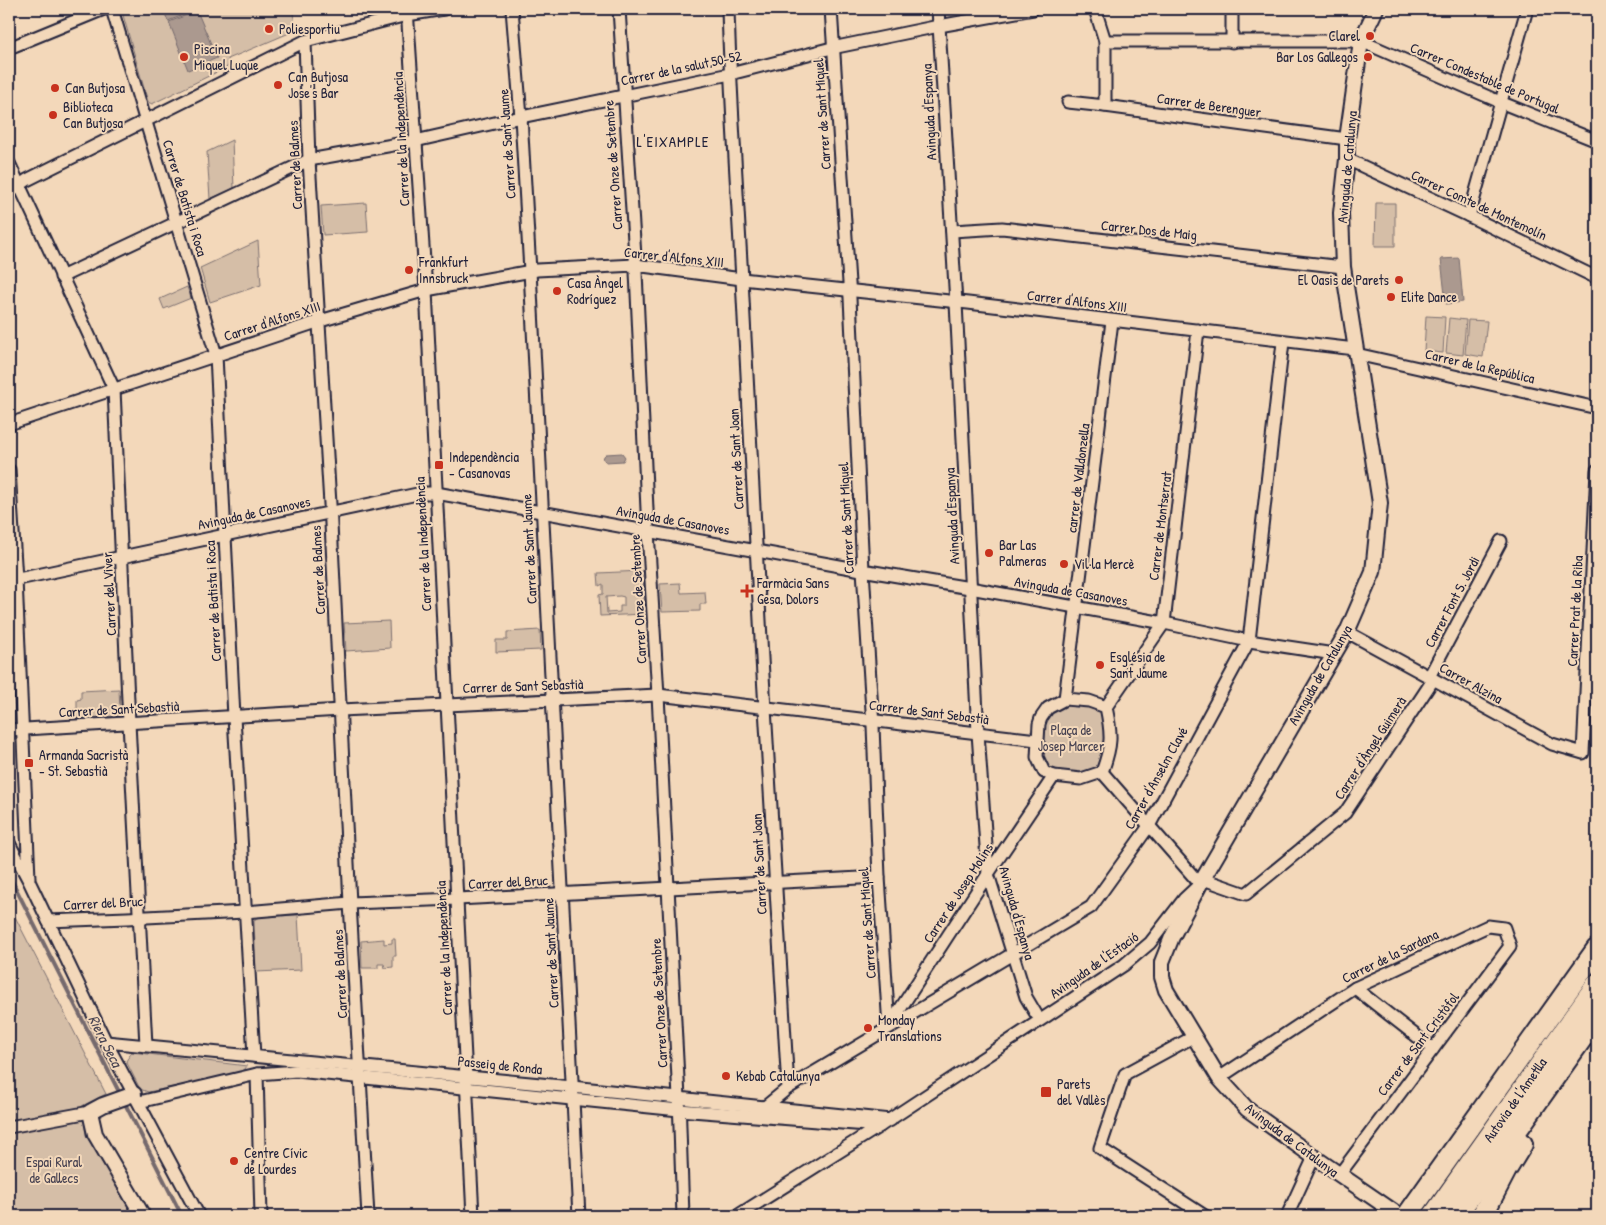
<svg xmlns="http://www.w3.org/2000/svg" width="1606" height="1225" font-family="'Patrick Hand',sans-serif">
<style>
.green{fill:#d5bea7;stroke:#7c7071;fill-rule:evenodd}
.water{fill:#ab998f;stroke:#74696d}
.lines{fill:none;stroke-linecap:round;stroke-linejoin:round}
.stream{stroke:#74696d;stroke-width:4}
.minor-casing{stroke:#22223b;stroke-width:15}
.tertiary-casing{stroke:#22223b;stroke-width:18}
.motorway-casing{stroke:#22223b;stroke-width:24}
.minor{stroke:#f3d8ba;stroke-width:11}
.tertiary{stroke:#f3d8ba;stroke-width:14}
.motorway{stroke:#f3d8ba;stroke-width:20}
.poi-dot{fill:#c8321e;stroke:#f3d8ba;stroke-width:2}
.labels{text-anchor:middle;stroke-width:4;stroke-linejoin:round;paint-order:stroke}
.poi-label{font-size:14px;fill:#22223b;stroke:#f3d8ba;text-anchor:start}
.street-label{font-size:14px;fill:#22223b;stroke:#f3d8ba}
.park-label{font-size:14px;fill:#464151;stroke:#f3d8ba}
.neighbourhood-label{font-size:15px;letter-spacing:1px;fill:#22223b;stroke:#f3d8ba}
.water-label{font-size:15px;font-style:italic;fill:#4b4654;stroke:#f3d8ba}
</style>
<rect width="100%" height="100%" fill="#f3d8ba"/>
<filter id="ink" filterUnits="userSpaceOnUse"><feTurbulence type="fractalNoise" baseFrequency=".02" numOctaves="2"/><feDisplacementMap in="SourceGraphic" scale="10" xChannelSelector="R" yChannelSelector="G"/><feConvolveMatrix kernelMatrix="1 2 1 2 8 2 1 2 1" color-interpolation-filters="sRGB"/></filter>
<g filter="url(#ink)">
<g class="green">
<path d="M127,9h165l4,18 -2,4 -66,28 1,7 -77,38 -4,-2 -25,-87 2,-5z"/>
<path d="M232,140l2,48 -24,11 -3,-47z"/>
<path d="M366,203l2,29 -45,3 -2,-29z"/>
<path d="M1376,203h19v43h-20z"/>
<path d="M258,241l3,44 -51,17 -10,-34z"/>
<path d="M187,287l4,11 -27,11 -4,-10z"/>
<path d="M1426,316l19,1 -2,36 -19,-2z"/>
<path d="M1449,318l17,2 -3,35 -17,-2z"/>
<path d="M1468,320l19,1 -4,36 -18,-3z"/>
<path d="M643,571l2,43 -45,2 -1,-21 4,-1v-10l-4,2 -1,-13zM620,596l4,1v9h-4v6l-13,1 -1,-16z"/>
<path d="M680,583l1,10 24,-1 1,12h-6v7l-38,1 -2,-28z"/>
<path d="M389,621l1,27 -44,3 -2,-28z"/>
<path d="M540,630l1,20 -45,2v-12h11v-8z"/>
<path d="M119,689l1,23 -2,4 -42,3 -1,-10h2v-9l4,-1v-8z"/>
<path d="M1065,699l41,8 -4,65 -21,7 -37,-7 -5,-48z"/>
<path d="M9,905l97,189 -24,12 4,29 48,81h-125z"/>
<path d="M298,915l3,55 -45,2 -2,-51 3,-4z"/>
<path d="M384,939v5l8,-1v-4h3l1,17h-3v11l-8,1 -1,-4h-6v4h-16l-1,-27z"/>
<path d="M132,1052l115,14 -4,6 -4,2 -91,18 -8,-3 -14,-28z"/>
</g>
<g class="water">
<path d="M163,9h33v1l-28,11z"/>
<path d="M197,11l20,47 -29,12 -19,-48z"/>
<path d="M1459,258l4,44 -17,2 -5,-45z"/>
<path d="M622,453l3,4 -2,4 -17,1 -3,-3 1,-3 2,-2z"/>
</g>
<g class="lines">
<path class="stream" d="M9,875l173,341"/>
<defs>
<g id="minor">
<path d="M112,9l104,346 18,362 20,339"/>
<path d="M407,9l19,281 47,926"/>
<path d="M512,9l9,108 9,154 49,945"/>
<path d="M619,9l17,263 12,259 10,164 21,403 4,118"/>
<path d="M728,9c3,103 11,206 16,309 13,257 27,513 44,770"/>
<path d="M831,9l19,289 13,272 10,156 6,151 10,150"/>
<path d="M938,9l18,294 22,430 10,141 38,123 10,17"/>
<path d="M1095,9l10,32v65"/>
<path d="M1232,9v33"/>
<path d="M305,41l4,119 21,344 20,399 18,313"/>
<path d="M1105,41h256l139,61 97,39"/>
<path d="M9,48l95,-39"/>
<path d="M1068,102l37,4 242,33"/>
<path d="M1347,159l122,57 128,62"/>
<path d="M9,163l105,226 15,334 17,322"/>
<path d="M9,193l18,-13 278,-139 102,-26 37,-6"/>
<path d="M1469,216l58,-207"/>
<path d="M952,231l50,-3 341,39"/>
<path d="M61,277l248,-117 106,-19 106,-24 209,-43 102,-26 107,-22 94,-17"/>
<path d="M1356,354l241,54"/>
<path d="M9,424l311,-103 106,-31 111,-20 98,-5 107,14 226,24 387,46"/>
<path d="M9,470l7,109 13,299"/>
<path d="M9,581l413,-88h14l420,76 114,19 194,35 85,18 85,13"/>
<path d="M1347,632l205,112 31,9 14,-283"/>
<path d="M1429,677l72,-136"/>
<path d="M1065,699l47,-378"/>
<path d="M1065,699l24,2 17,6c6,28 6,38 -4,65l-21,7 -27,-3 -10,-4 -7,-15 2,-33 2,-6 7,-10z"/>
<path d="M1106,707l58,-84 34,-293"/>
<path d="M9,730l332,-20 317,-15 379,45"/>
<path d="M9,843l20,38 77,161 93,174"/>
<path d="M1203,879l43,15 99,-81 88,-133"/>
<path d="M48,921l79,-3 118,-6 105,-9 107,-4 422,-22"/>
<path d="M1355,988l78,61"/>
<path d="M891,1023l97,-149 66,-98"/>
<path d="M1193,1037l-68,37 -25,74 105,68"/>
<path d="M106,1042l466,45 319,33"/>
<path d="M257,1074l4,142"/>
<path d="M1219,1078l136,-90 133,-62 16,2 6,18 -171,229"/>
<path d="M139,1102l118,-28 40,-3 382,39 201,16"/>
<path d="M766,1106l22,-18 303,-181 58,-81 100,-185 34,-299"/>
<path d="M9,1127l81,-15"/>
<path d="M737,1216l143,-90 244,-161 26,-22 34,-44 16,-15 -98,-112"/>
<path d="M1287,1216l27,-59"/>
</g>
<g id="tertiary">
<path d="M1376,9l-15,32 -14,98v20l-6,54 2,54 37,236 -7,69 -26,60 -147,252 -28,53 -10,25v15l4,13 53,88 28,31 67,48 86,59"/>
<path d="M134,1094l-31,11 -13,7 5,22 48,82"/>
</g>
<g id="motorway">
<path d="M1407,1216l190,-267"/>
<path d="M1433,1216l164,-232"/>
<path d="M1456,1216l141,-199"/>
<path d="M1482,1216l24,-46 16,-26"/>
</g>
</defs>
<use href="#minor" class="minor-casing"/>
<use href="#tertiary" class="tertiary-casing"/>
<use href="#motorway" class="motorway-casing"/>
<use href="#minor" class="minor"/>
<use href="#tertiary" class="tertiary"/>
<use href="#motorway" class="motorway"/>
</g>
</g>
<g class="poi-dot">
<circle cx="269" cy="29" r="5"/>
<circle cx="1370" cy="36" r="5"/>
<circle cx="184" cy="57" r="5"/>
<circle cx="1368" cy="57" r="5"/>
<circle cx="278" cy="85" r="5"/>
<circle cx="55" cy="88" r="5"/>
<circle cx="53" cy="115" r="5"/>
<circle cx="409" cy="270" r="5"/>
<circle cx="1399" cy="280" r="5"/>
<circle cx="557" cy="291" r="5"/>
<circle cx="1391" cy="297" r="5"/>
<rect x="434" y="460" width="10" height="10" rx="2.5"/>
<circle cx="989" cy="553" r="5"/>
<circle cx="1064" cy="564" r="5"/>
<path d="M744.5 583.5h5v5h5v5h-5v5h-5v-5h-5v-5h5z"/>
<circle cx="1100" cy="665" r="5"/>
<rect x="24" y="758" width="10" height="10" rx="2.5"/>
<circle cx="868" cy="1028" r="5"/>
<circle cx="726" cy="1076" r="5"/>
<rect x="1040" y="1086" width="12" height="12" rx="2.5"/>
<circle cx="234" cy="1161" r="5"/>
</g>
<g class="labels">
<g class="poi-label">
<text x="279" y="34">Poliesportiu</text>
<text x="1360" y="41" text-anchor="end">Clarel</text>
<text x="194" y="54">Piscina<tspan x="194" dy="16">Miquel Luque</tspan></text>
<text x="1358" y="62" text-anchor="end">Bar Los Gallegos</text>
<text x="288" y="82">Can Butjosa<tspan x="288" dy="16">Jose's Bar</tspan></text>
<text x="65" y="93">Can Butjosa</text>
<text x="63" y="112">Biblioteca<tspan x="63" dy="16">Can Butjosa</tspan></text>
<text x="419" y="267">Frankfurt<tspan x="419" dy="16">Innsbruck</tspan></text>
<text x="1389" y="285" text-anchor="end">El Oasis de Parets</text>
<text x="567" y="288">Casa Àngel<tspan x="567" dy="16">Rodríguez</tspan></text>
<text x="1401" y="302">Elite Dance</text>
<text x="449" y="462">Independència<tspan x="449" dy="16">- Casanovas</tspan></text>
<text x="999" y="550">Bar Las<tspan x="999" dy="16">Palmeras</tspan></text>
<text x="1074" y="569">Vil·la Mercè</text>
<text x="757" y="588">Farmàcia Sans<tspan x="757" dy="16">Gesa, Dolors</tspan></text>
<text x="1110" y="662">Església de<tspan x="1110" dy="16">Sant Jaume</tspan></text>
<text x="39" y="760">Armanda Sacristà<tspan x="39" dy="16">- St. Sebastià</tspan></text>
<text x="878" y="1025">Monday<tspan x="878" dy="16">Translations</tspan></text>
<text x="736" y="1081">Kebab Catalunya</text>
<text x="1057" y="1089">Parets<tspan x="1057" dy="16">del Vallès</tspan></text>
<text x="244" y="1158">Centre Cívic<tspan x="244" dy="16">de Lourdes</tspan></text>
</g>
<g class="street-label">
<text transform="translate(681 68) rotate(-12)" y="5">Carrer de la salut,50-52</text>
<text transform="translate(1485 78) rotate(23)" y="5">Carrer Condestable de Portugal</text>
<text transform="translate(1209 105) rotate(8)" y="5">Carrer de Berenguer</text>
<text transform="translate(929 112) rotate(-93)" y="5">Avinguda d'Espanya</text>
<text transform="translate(822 114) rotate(-94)" y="5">Carrer de Sant Miquel</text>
<text transform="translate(401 139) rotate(-93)" y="5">Carrer de la Independència</text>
<text transform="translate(507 144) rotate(-94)" y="5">Carrer de Sant Jaume</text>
<text transform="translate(295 165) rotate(-93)" y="5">Carrer de Balmes</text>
<text transform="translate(613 165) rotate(-94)" y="5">Carrer Onze de Setembre</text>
<text transform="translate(1347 167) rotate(-85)" y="5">Avinguda de Catalunya</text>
<text transform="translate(185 198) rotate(73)" y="5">Carrer de Batista i Roca</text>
<text transform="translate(1479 205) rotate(25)" y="5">Carrer Comte de Montemolín</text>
<text transform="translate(1149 230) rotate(6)" y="5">Carrer Dos de Maig</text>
<text transform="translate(674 257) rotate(6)" y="5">Carrer d'Alfons XIII</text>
<text transform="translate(1077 301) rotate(7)" y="5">Carrer d'Alfons XIII</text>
<text transform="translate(272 321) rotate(-18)" y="5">Carrer d'Alfons XIII</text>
<text transform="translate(1480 366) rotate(13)" y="5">Carrer de la República</text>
<text transform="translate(736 459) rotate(-93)" y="5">Carrer de Sant Joan</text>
<text transform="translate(1078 478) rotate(-83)" y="5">carrer de Valldonzella</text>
<text transform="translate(254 513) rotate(-12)" y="5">Avinguda de Casanoves</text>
<text transform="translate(952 516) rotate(-93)" y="5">Avinguda d'Espanya</text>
<text transform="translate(846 518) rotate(-93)" y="5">Carrer de Sant Miquel</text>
<text transform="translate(673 520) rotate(10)" y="5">Avinguda de Casanoves</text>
<text transform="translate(1160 526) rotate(-83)" y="5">Carrer de Montserrat</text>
<text transform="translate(423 544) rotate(-93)" y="5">Carrer de la Independència</text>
<text transform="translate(529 549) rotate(-93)" y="5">Carrer de Sant Jaume</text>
<text transform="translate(318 570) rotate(-93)" y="5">Carrer de Balmes</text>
<text transform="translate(1071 591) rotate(10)" y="5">Avinguda de Casanoves</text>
<text transform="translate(109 594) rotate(-93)" y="5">Carrer del Viver</text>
<text transform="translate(638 599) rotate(-93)" y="5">Carrer Onze de Setembre</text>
<text transform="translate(213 601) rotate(-93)" y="5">Carrer de Batista i Roca</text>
<text transform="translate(1452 602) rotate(-62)" y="5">Carrer Font S. Jordi</text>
<text transform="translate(1575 611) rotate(-87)" y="5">Carrer Prat de la Riba</text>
<text transform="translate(1320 675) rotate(-60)" y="5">Avinguda de Catalunya</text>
<text transform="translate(1471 683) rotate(29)" y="5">Carrer Alzina</text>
<text transform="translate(523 686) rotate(-2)" y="5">Carrer de Sant Sebastià</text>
<text transform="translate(119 709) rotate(-3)" y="5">Carrer de Sant Sebastià</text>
<text transform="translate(929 712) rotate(7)" y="5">Carrer de Sant Sebastià</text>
<text transform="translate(1370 748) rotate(-57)" y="5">Carrer d'Àngel Guimerà</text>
<text transform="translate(1156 778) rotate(-61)" y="5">Carrer d'Anselm Clavé</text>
<text transform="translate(759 864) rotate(-93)" y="5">Carrer de Sant Joan</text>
<text transform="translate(508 882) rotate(-3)" y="5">Carrer del Bruc</text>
<text transform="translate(958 893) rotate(-57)" y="5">Carrer de Josep Molins</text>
<text transform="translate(103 903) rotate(-3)" y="5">Carrer del Bruc</text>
<text transform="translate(1017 913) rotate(74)" y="5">Avinguda d'Espanya</text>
<text transform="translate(867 923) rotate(-94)" y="5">Carrer de Sant Miquel</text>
<text transform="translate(444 948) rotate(-93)" y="5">Carrer de la Independència</text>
<text transform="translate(551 953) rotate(-93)" y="5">Carrer de Sant Jaume</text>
<text transform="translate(1390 956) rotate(-26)" y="5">Carrer de la Sardana</text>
<text transform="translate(1094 965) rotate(-35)" y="5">Avinguda de l'Estació</text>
<text transform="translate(340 974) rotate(-93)" y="5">Carrer de Balmes</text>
<text transform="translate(659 1003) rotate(-93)" y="5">Carrer Onze de Setembre</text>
<text transform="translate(1418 1044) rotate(-53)" y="5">Carrer de Sant Cristòfol</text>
<text transform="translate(500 1065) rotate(6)" y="5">Passeig de Ronda</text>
<text transform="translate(1515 1100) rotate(-55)" y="5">Autovia de l'Ametlla</text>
<text transform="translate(1292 1140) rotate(37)" y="5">Avinguda de Catalunya</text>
</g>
<g class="park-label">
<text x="1071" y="735">Plaça de<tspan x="1071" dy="16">Josep Marcer</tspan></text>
<text x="54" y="1167">Espai Rural<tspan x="54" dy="16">de Gallecs</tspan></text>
</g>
<g class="neighbourhood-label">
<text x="673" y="147">L'EIXAMPLE</text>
</g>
<g class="water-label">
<text transform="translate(105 1041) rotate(63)" y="5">Riera Seca</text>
</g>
</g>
<rect width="1606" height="1225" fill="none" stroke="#f3d8ba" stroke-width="30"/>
<rect x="15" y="15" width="1576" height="1195" fill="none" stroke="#22223b" stroke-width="2" filter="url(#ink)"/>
</svg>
